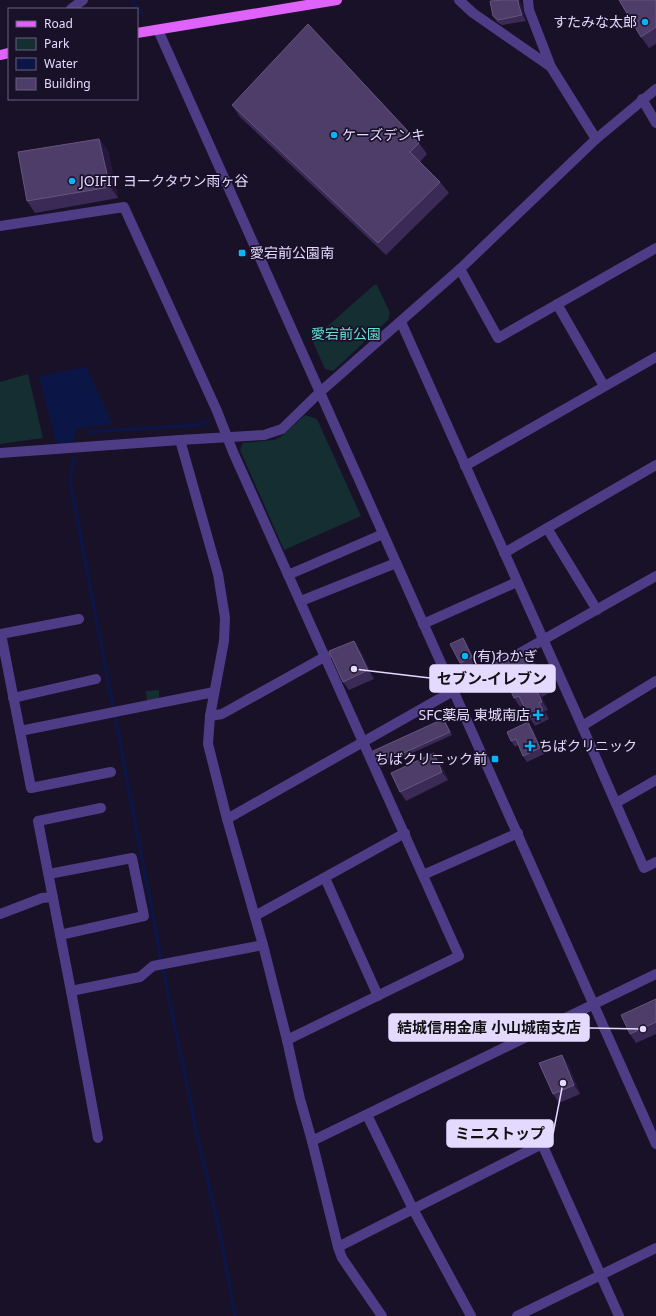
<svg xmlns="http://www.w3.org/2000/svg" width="656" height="1316" font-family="'Noto Sans','Noto Sans JP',sans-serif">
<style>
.green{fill:#142e32}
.water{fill:#0c1646}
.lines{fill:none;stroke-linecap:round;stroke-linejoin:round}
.stream{stroke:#0c1646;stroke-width:3.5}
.minor{stroke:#4e3d86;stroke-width:10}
.tertiary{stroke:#4e3d86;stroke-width:10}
.primary{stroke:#df63fb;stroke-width:10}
.wall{fill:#3b2a56}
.shaded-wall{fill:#26183c}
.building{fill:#4d3d68;stroke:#65557f}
.poi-dot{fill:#0ab4f9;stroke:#191128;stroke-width:1.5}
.labels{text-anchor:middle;stroke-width:3.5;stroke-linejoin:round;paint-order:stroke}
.poi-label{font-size:14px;fill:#e4d9fe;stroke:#191128;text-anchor:start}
.park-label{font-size:14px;fill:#65ded6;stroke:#191128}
.leader{fill:none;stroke:#e4d9fe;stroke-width:1.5}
.callout-dot{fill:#e4d9fe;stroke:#191128;stroke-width:1.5}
.callout{fill:#e4d9fe;stroke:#e4d9fe;stroke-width:1.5}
.callout-label{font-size:15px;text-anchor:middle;font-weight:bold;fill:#111}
</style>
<rect width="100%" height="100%" fill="#191128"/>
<g class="green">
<path d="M374,285h3l13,28 -2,7 -55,51 -8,-2 -13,-29z"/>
<path d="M28,374l15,64 -43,6v-62z"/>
<path d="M305,415l12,4 44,97 -77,34 -44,-100 3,-7 31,-3 8,-4z"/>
<path d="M159,690v9l-12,2 -1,-10z"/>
</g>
<path class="water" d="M86,367l27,57 -37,5 -3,16h-16l-18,-69z"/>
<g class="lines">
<g class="stream">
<path d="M132,0l10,13"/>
<path d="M88,432l111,-7 9,-3"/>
<path d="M74,458l-4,23 94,493 32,155 25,110 14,77"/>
</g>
<g class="minor">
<path d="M459,0l14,13 78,54"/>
<path d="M528,0l1,10 22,57 45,72"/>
<path d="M71,9l12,-9"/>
<path d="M642,99l14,24"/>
<path d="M0,226l124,-19 93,204 16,41 226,504 -172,84"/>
<path d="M460,269l38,69 158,-90"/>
<path d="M557,304l47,82"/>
<path d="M401,322l181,404 62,142 12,-6"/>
<path d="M180,440l38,134 7,44 -1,23 -14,75 -2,28 19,75 36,126 24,95 13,59 12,42 26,106 4,11 40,58"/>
<path d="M0,453l180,-13 84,-5 18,-6 37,-36 141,-124 136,-130 60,-50"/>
<path d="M465,466l191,-109"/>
<path d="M547,528l50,82"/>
<path d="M504,553l152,-88"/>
<path d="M288,575l95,-41"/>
<path d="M301,601l95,-38"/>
<path d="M423,624l94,-42"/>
<path d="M13,698l83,-19"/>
<path d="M210,716l12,-2 104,-58"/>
<path d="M582,726l74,-45"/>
<path d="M20,731l-19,-97 78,-15"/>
<path d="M111,772l-80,16 -11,-57 194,-39"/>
<path d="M616,803l40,-23"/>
<path d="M227,819l429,-243"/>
<path d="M49,874l83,-16 12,58 -84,19"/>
<path d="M423,875l95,-42"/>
<path d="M325,878l53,118"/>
<path d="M0,914l42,-16 11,-1"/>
<path d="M255,916l150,-83"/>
<path d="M71,991l69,-14 13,-11 110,-21"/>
<path d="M367,1115l46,94 58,107"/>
<path d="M98,1138l-27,-147 -33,-170 63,-13"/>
<path d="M338,1247l204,-103 77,172"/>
<path d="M517,1316l139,-68"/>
</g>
<g class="tertiary">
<path d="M158,30c165,372 332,743 498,1114"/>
<path d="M312,1141l344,-167"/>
</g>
<g class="primary">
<path d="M137,33l200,-33"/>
<path d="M0,55l9,-2"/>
</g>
</g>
<g class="wall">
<path d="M504,0h15l3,5 1,7 3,9 -24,4 -5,-3 -4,-6z"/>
<path d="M656,0v44l-7,4 -8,-11z"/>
<path d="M232,105l187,38 8,11 -7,8 20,20 9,11 -63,62 -146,-138z"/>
<path d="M99,139l9,12 10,47 -83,15 -8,-12z"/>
<path d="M463,638l4,6 9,19 -12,6 -4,-6z"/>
<path d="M360,650l14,29 -25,11 -6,-8z"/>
<path d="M534,660l15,33 -7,4 6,13 -3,1 4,8 -14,7 -6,-9 -6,-12 -3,2 -6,-9z"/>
<path d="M446,722l6,13 -71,32 -2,-3z"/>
<path d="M532,728l12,26 -17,8 -4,-6 -5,-11 -3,2 -4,-6z"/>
<path d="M440,762l8,18 -42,21 -6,-9z"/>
<path d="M656,999v35l-20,9 -6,-9z"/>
<path d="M568,1064l12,30 -21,9 -6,-9z"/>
</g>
<g class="shaded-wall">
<path d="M518,0h1l3,5 1,7 3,9 -4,-6 -3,-9z"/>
<path d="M99,139l9,12 10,47 -8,-11z"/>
<path d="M463,638l4,6 9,19 -4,-6z"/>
<path d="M354,641l6,9 14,29 -6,-9z"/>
<path d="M528,651l6,9 15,33 -6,-8z"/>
<path d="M536,688l6,9 6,13 -6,-8z"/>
<path d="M539,703l6,8 4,8 -6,-9z"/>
<path d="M528,722l4,6 12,26 -4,-6z"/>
<path d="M434,753l6,9 8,18 -6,-8z"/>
<path d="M562,1055l6,9 12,30 -6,-9z"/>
</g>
<g class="building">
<path d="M504,0h14l1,6 3,9 -24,5 -5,-4 -3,-15z"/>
<path d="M619,0h37v27l-15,10z"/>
<path d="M308,24l111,119 -9,9 30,30 -62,61 -146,-138z"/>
<path d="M99,139l11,48 -83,14 -9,-49z"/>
<path d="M463,638l9,19 -12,6 -10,-19z"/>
<path d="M354,641l14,29 -25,12 -14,-31z"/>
<path d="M528,651l15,34 -7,3 6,14 -3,1 4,7 -14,7 -10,-21 -5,2 -15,-33z"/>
<path d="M443,719l7,13 -71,32 -6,-13z"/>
<path d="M528,722l12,26 -17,8 -7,-17 -5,2 -4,-9z"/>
<path d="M434,753l8,19 -42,20 -9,-19z"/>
<path d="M656,999v23l-26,12 -9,-19z"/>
<path d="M562,1055l12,30 -21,9 -14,-31z"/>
</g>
<g class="poi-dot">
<circle cx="645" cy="22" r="4"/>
<circle cx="334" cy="135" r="4"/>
<circle cx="72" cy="181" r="4"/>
<rect x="238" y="249" width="8" height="8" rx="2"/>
<circle cx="465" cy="656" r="4"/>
<path d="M536 709h4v4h4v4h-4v4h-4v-4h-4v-4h4z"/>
<path d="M528 740h4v4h4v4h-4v4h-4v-4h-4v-4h4z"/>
<rect x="491" y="755" width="8" height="8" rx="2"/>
</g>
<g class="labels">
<g class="poi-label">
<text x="637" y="27" text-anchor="end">すたみな太郎</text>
<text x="342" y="140">ケーズデンキ</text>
<text x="80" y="186">JOIFIT ヨークタウン雨ヶ谷</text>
<text x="250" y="258">愛宕前公園南</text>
<text x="473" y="661">(有)わかぎ</text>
<text x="530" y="720" text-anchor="end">SFC薬局 東城南店</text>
<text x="539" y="751">ちばクリニック</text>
<text x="487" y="764" text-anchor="end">ちばクリニック前</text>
</g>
<g class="park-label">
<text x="346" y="339">愛宕前公園</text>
</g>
</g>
<path class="leader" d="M354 669L430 678M643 1029L589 1028M563 1083L553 1134"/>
<g class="callout-dot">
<circle cx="354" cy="669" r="4"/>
<circle cx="643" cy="1029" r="4"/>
<circle cx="563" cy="1083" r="4"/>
</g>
<g class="callout">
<rect x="430" y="665" width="125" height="27" rx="4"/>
<rect x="389" y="1014" width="200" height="27" rx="4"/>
<rect x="447" y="1120" width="106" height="27" rx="4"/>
</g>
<g class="callout-label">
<text x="492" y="684">セブン-イレブン</text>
<text x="489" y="1033">結城信用金庫 小山城南支店</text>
<text x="500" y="1139">ミニストップ</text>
</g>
<rect x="8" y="8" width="130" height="92" fill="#191128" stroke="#6a617e"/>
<rect x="16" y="21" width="20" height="6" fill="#df63fb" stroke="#6a617e"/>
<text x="44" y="28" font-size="12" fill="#e4d9fe">Road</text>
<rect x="16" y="38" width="20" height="12" fill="#142e32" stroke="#6a617e"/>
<text x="44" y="48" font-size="12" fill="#e4d9fe">Park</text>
<rect x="16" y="58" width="20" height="12" fill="#0c1646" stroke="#6a617e"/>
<text x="44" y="68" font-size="12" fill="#e4d9fe">Water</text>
<rect x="16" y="78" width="20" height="12" fill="#4d3d68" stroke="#6a617e"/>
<text x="44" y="88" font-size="12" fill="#e4d9fe">Building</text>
</svg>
